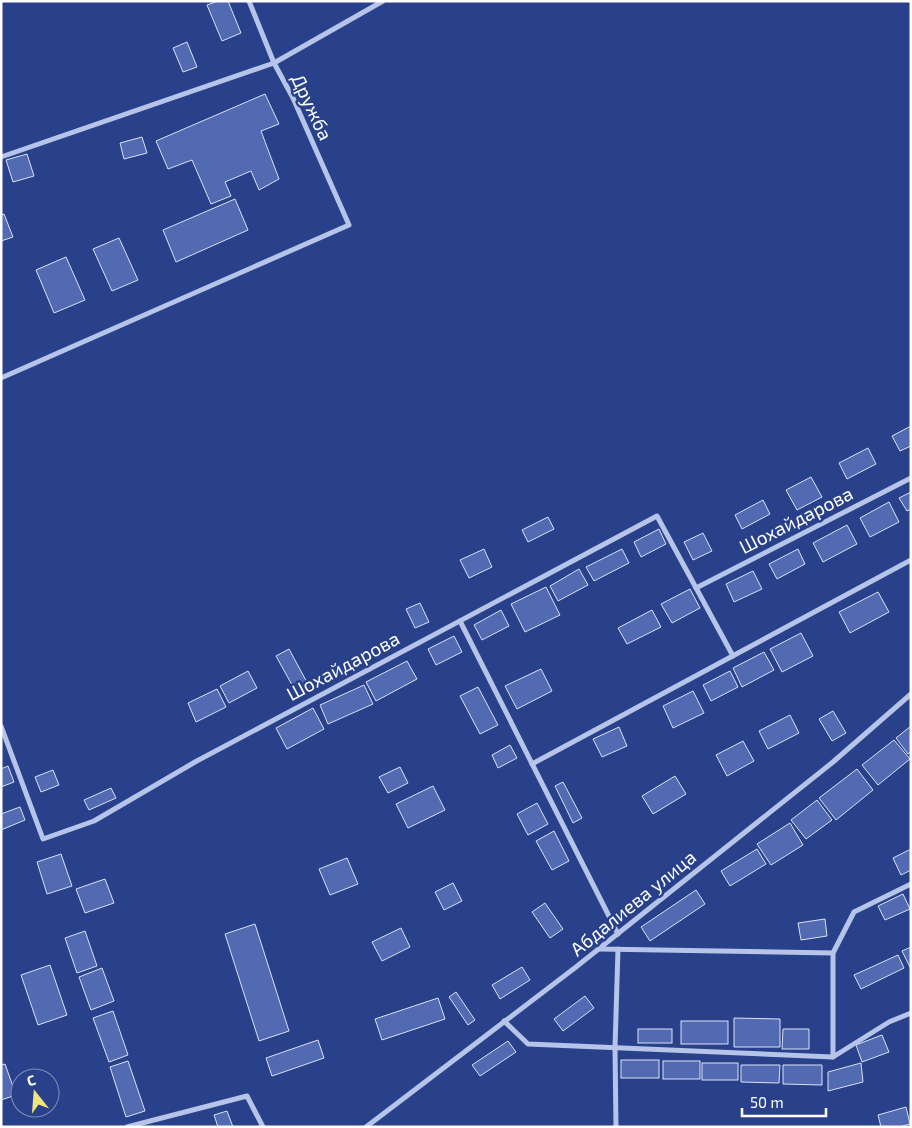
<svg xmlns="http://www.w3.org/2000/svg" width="912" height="1128" font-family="'Exo 2',sans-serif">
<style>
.building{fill:#516ab1;stroke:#dae2f7}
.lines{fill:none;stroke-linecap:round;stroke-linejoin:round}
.street{stroke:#b6c4e9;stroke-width:5}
.labels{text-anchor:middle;stroke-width:5;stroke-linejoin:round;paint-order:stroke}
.street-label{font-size:19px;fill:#fff;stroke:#28418a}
</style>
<rect width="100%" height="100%" fill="#28418a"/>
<g class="building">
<path d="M218,1h10l13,32 -19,8 -15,-36z"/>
<path d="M187,42l10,25 -14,5 -10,-24z"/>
<path d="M265,94l14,30 -18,7 18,48 -20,11 -8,-19 -26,11 6,14 -20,8 -19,-44 -24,9 -12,-28z"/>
<path d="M142,137l5,16 -23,6 -4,-16z"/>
<path d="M27,154l7,22 -21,6 -7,-22z"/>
<path d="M235,199l13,31 -72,32 -13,-32z"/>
<path d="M4,214l9,23 -12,4v-26z"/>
<path d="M119,238l19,42 -26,11 -19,-42z"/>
<path d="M66,257l19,43 -31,13 -18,-43z"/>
<path d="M911,426v20l-11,5 -8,-15z"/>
<path d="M868,448l8,16 -29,15 -8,-16z"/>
<path d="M811,477l11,20 -25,13 -11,-20z"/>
<path d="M911,492v17l-4,2 -8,-13z"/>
<path d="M763,500l7,14 -28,15 -7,-14z"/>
<path d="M889,502l10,20 -29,15 -10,-19z"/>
<path d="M548,517l6,12 -26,13 -6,-12z"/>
<path d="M847,525l10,19 -34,18 -10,-19z"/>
<path d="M659,529l7,15 -25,13 -7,-15z"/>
<path d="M703,533l9,18 -19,9 -9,-18z"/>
<path d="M484,549l8,18 -23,11 -9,-18z"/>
<path d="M622,549l7,14 -35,18 -8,-14z"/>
<path d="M798,549l7,15 -28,15 -8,-15z"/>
<path d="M579,569l9,16 -30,16 -8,-15z"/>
<path d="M753,571l9,18 -28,13 -8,-18z"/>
<path d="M546,587l14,28 -35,17 -14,-28z"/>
<path d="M690,589l10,19 -28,15 -11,-19z"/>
<path d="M878,592l11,20 -39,21 -11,-21z"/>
<path d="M420,603l9,19 -14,6 -9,-19z"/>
<path d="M501,610l8,16 -27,14 -8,-15z"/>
<path d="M652,610l9,17 -34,17 -9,-16z"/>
<path d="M801,633l12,23 -31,16 -12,-23z"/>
<path d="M454,636l8,16 -26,13 -8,-16z"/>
<path d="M289,649l21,39 -13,6 -21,-38z"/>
<path d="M764,652l10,18 -32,17 -9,-19z"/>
<path d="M407,661l10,18 -41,22 -10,-19z"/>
<path d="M541,669l11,22 -35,18 -12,-23z"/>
<path d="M248,671l9,17 -28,15 -9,-17z"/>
<path d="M730,671l8,16 -27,14 -8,-16z"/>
<path d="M364,685l9,19 -45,20 -8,-19z"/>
<path d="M478,687l20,38 -18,9 -20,-38z"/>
<path d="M217,689l9,18 -30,15 -8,-19z"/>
<path d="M693,691l11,22 -31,15 -10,-22z"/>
<path d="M313,708l11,21 -37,20 -11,-21z"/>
<path d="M833,711l13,22 -14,8 -13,-22z"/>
<path d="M790,715l9,18 -31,16 -9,-18z"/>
<path d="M911,726v26l-3,2 -12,-16z"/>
<path d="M619,727l8,19 -25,11 -9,-18z"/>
<path d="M894,740l16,19 -32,26 -16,-20z"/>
<path d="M743,741l11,20 -27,15 -11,-21z"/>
<path d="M510,745l7,13 -19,10 -6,-13z"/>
<path d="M8,766l6,16 -13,5v-18z"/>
<path d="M400,767l8,16 -20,10 -9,-16z"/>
<path d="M857,769l16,21 -37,30 -17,-22z"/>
<path d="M53,770l6,15 -18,7 -6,-15z"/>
<path d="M675,776l11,18 -33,20 -11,-18z"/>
<path d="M563,782l19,36 -9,5 -18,-37z"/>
<path d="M433,786l12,24 -37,18 -12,-24z"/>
<path d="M111,788l5,10 -27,12 -5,-10z"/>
<path d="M817,800l15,20 -26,19 -15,-19z"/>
<path d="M537,803l11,21 -20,11 -11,-21z"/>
<path d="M20,807l5,13 -24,10v-16z"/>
<path d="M790,823l13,22 -32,20 -14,-21z"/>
<path d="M554,831l15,30 -17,9 -16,-29z"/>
<path d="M757,849l9,15 -36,22 -9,-15z"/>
<path d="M911,849v21l-10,5 -8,-17z"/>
<path d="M61,854l11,32 -25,8 -10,-32z"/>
<path d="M347,858l11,26 -28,11 -11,-26z"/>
<path d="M105,879l9,24 -29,10 -9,-24z"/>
<path d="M453,883l9,18 -18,9 -9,-18z"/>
<path d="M696,890l9,14 -55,37 -9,-14z"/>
<path d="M903,894l7,15 -25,11 -7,-14z"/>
<path d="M545,903l18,26 -13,9 -18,-26z"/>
<path d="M825,919l2,17 -26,4 -3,-17z"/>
<path d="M255,924l34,107 -30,10 -34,-107z"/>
<path d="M401,928l9,19 -28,14 -10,-19z"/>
<path d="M85,931l12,35 -20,7 -12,-35z"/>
<path d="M911,947v22l-9,-18z"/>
<path d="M898,955l6,13 -43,21 -7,-14z"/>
<path d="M50,965l17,50 -29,10 -17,-50z"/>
<path d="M522,967l8,13 -30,19 -8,-14z"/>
<path d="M102,968l12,33 -23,9 -12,-33z"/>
<path d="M456,992l19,28 -7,5 -19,-28z"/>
<path d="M585,996l9,12 -31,23 -9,-12z"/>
<path d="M438,998l7,21 -63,21 -7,-21z"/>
<path d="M113,1011l15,44 -19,7 -16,-44z"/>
<path d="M734,1018l46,1v28h-46z"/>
<rect x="681" y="1021" width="47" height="23"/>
<rect x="638" y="1029" width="34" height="14"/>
<path d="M783,1029h26v20h-27z"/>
<path d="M882,1035l7,17 -27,10 -6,-17z"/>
<path d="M318,1040l6,18 -52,18 -6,-18z"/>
<path d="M508,1041l8,11 -36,24 -8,-11z"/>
<rect x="621" y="1060" width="38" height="18"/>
<path d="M128,1061l17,50 -19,6 -16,-50z"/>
<rect x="663" y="1061" width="37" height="18"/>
<rect x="702" y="1063" width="36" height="17"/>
<path d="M861,1063l2,19 -35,9v-19z"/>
<path d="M5,1064l11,31 -15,5v-35z"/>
<path d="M741,1065h39l-1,18 -38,-1z"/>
<path d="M783,1065h39v20l-39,-1z"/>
<path d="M906,1107l4,17 -11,3h-18l-3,-12z"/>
<path d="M227,1111l6,16h-15l-4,-12z"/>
</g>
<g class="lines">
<g class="street">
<path d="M1,157l273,-94 109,-62"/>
<path d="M1,378l348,-153 -56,-127 -19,-35 -25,-62"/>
<path d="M696,588l215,-110"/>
<path d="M460,621l158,313"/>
<path d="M1,726l42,113 51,-18 101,-59 462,-246 76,140"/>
<path d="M532,764l379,-204"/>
<path d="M599,949l234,4"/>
<path d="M504,1021l24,23 305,13 56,-35 22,-9"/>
<path d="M833,1057v-104l21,-41 57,-28"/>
<path d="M127,1127l120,-31 16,31"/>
<path d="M366,1127l210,-160 257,-205 78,-68"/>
<path d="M616,1127l-1,-79 3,-99"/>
</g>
</g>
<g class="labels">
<g class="street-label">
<text transform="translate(312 107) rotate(65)" y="7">Дружба</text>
<text transform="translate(796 520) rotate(-27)" y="7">Шохайдарова</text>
<text transform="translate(343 666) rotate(-28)" y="7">Шохайдарова</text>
<text transform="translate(633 903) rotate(-39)" y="7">Абдалиева улица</text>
</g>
</g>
<rect width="912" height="1128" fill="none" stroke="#ffffff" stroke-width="5"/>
<g transform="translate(35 1093) rotate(343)"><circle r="24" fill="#28418a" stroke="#7e8db9"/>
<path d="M0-4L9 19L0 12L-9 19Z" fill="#f1e47c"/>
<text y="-8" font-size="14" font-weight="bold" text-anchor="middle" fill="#ffffff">С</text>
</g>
<path d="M742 1108v8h84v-8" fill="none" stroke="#ffffff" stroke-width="2.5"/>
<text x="750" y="1108" font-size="15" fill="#ffffff" stroke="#28418a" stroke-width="4" paint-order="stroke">50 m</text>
</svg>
